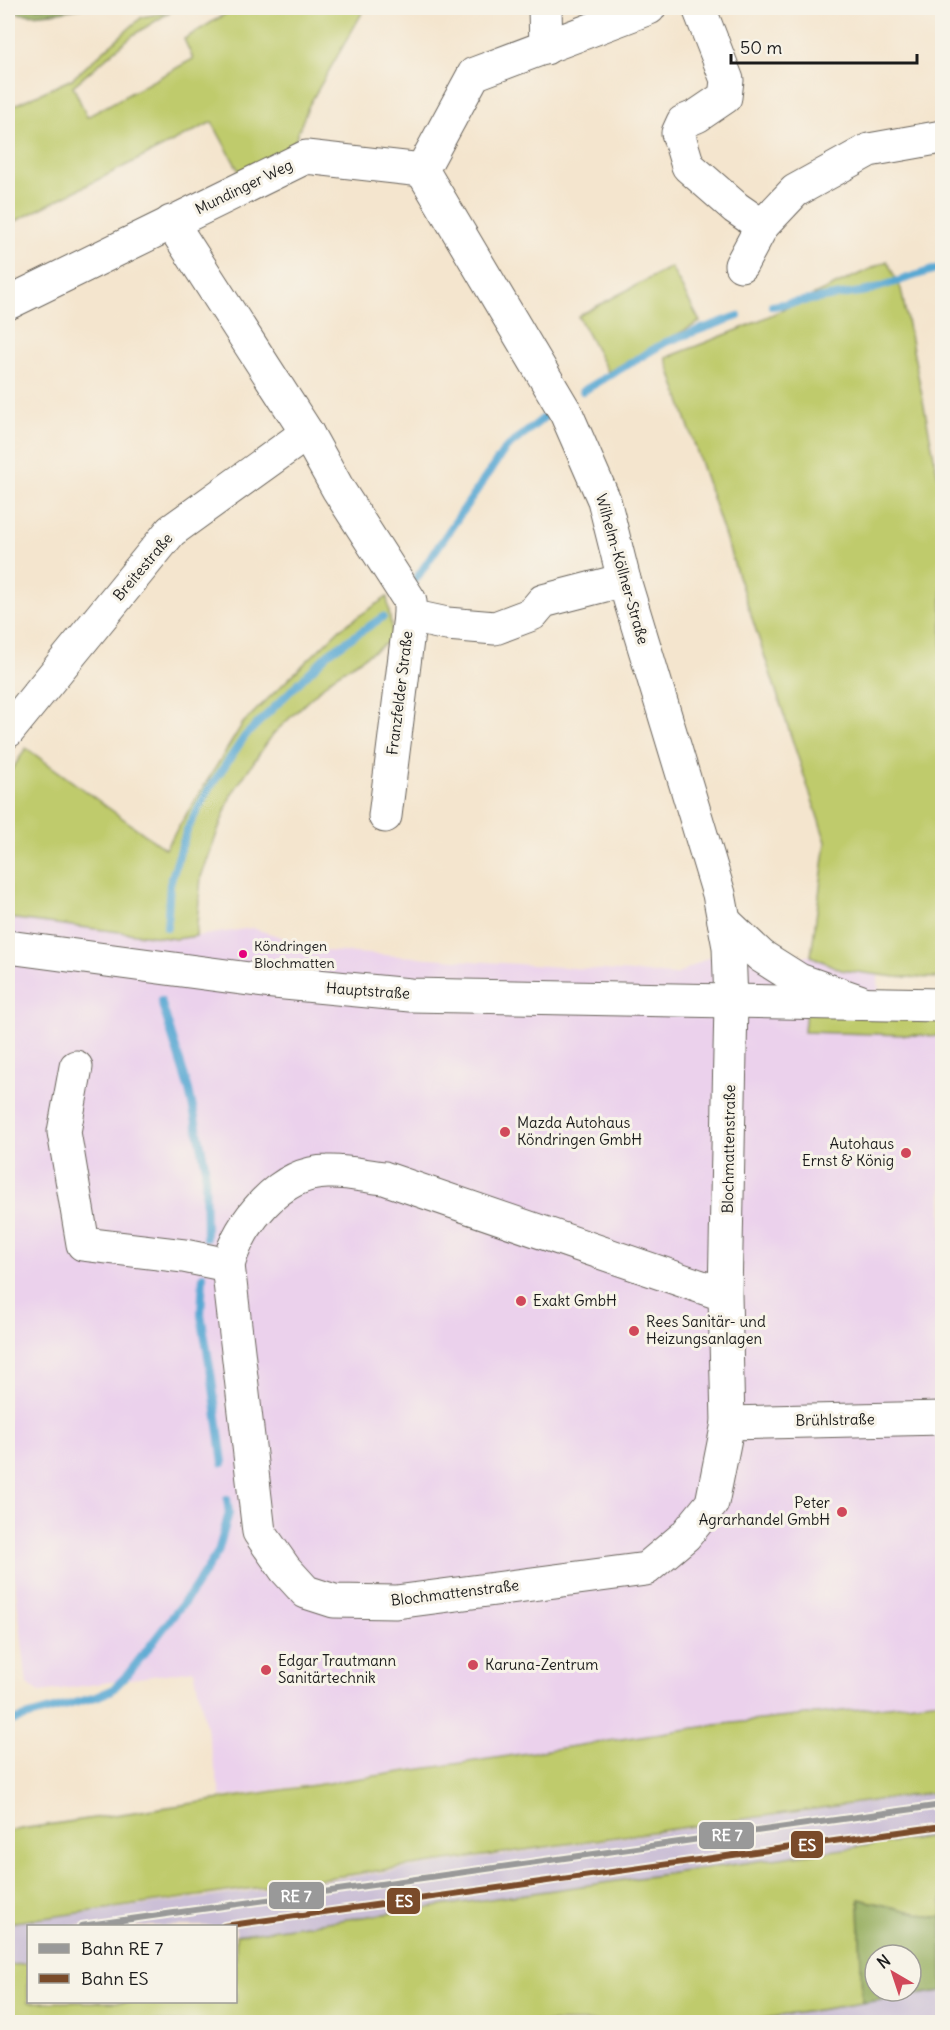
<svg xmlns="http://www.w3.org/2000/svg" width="950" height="2030" font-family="Delius,sans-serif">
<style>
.built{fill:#ebd1ec}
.industrial{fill:#cbbfd6}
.green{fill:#bfcb6c;stroke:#6e7444;stroke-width:1.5}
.forest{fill:#97af60;stroke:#5a663e;stroke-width:1.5;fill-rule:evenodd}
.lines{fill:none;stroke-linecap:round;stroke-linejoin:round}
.stream{stroke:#59a8d3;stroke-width:8}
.minor-casing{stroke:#68625a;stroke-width:35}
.major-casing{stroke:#68625a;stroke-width:35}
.minor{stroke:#fff;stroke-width:33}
.major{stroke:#fff;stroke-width:33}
.rail-1-casing{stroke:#f7f3e8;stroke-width:10}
.rail-2-casing{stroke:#f7f3e8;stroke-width:10}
.rail-1{stroke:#999;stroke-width:6}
.rail-2{stroke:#7a4b2a;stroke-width:6}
.bus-dot{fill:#e5007d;stroke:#f7f3e8;stroke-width:2}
.poi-dot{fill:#d1495b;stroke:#f7f3e8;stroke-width:2}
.labels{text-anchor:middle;stroke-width:6;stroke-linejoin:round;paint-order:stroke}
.bus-label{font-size:14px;fill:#1c1c1c;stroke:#f7f3e8;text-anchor:start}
.street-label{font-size:15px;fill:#1c1c1c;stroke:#f7f3e8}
.poi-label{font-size:15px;fill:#1c1c1c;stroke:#f7f3e8;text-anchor:start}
.line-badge{stroke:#f7f3e8;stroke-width:2}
.badge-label{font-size:16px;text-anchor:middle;font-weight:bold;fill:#fff}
</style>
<rect width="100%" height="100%" fill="#f7f3e8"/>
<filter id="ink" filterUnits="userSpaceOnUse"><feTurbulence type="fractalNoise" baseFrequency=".0167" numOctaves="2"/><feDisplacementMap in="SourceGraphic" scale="12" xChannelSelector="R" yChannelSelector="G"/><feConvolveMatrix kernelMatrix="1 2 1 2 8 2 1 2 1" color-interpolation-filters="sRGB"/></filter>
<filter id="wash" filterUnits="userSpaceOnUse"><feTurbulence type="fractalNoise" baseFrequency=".008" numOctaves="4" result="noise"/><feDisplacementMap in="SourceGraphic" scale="24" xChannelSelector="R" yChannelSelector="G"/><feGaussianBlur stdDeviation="1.35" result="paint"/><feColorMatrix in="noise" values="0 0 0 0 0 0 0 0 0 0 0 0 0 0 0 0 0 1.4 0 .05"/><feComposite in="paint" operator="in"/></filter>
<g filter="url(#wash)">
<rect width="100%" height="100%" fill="#f4e5ce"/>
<path class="built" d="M8,918l168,21 76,-11 74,23 350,24 35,-19h100l30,14 37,5 1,35 -74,22 137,4v664l-227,25 -494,72 -27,-127 -154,22 -13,-8 -19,-163z"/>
<g class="industrial">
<path d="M942,1792v43l-706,100v-9h-208v37l-20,3v-43l209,-27z"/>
<path d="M942,1991v31h-200l120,-19z"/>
</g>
<g class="green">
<path d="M235,8h130l-57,99 -14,36 -7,9 -46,23 -29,-53 -204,103v-117l64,-29 70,-62 28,-5 -37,23 -60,51 14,31 106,-58 -9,-20z"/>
<path d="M887,261l14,28 41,208v481l-46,-1 -55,-7 -30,-14 15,-114 -160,-484 79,-31z"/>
<path d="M671,267l29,55 -92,50 -30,-56z"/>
<path d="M387,597l6,42 -60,38 -60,57 -42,61 -30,82 -5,59 -20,3 -168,-21v-142l18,-28 139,101 78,-126 97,-94z"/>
<path d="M806,1009l136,2v25l-138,-4z"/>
<path d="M942,1700v91l-934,132v-92l707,-106z"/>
<path d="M942,1835v82h-9l-74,-18 3,104 -120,19h-734v-56l20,-3v39h208v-67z"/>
</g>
<g class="forest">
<path d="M8,8h74c-19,3 -62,13 -74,0z"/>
<path d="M859,1899l74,18h9v74l-80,12zM875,1955h36v36h-36z"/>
</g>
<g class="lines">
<g class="stream">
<path d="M772,306l95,-15 75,-24"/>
<path d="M583,391l83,-49 72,-26"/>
<path d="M416,579l89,-130 45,-36"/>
<path d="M167,927l3,-43 17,-54 20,-38 38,-56 84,-83 54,-36"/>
<path d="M161,1001l28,89 16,74 1,74"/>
<path d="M203,1276l-2,39 11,64 11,84"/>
<path d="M8,1722l88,-25 16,-7 16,-16 63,-81 27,-41 11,-39 -2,-14"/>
</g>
</g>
</g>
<g filter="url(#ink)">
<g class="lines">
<defs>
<g id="minor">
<path d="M545,8l1,40"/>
<path d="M699,8l28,72 -2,17 -28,19 -14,6 -5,11 10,33 48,42 26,18"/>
<path d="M422,170l144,243 38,87 20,80 95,314 10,53 2,56 -6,292 3,128 -16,80 -27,33 -39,33 -250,33 -62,-1 -28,-9 -21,-23 -26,-37 -31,-267c12,-42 51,-93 100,-93 18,-1 38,4 56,6l341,117"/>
<path d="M171,222l136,211 31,56 72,112v15"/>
<path d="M741,265l21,-39 33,-35 74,-41 73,-13"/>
<path d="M8,303l298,-146 116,13 52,-96 175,-66"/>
<path d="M8,731l163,-200 136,-98"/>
<path d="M385,816l25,-200 37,8 48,4 37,-14 11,-13 81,-21"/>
<path d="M724,921l37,35 38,24 60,21"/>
<path d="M76,1067l-12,65 19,112 101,12 44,9"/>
<path d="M728,1423l214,-5"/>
</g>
<path id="major" d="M8,947l256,34 146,14 532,10"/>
</defs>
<use href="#minor" class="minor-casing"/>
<use href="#major" class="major-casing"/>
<use href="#minor" class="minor"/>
<use href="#major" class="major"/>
<defs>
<path id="rail-1" d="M81,1926l861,-121"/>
<path id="rail-2" d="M224,1926l718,-100"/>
</defs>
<use href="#rail-1" class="rail-1-casing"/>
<use href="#rail-2" class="rail-2-casing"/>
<use href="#rail-1" class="rail-1"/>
<use href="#rail-2" class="rail-2"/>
</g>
</g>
<circle class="bus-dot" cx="243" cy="954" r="5"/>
<g class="poi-dot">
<circle cx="505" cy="1132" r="6"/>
<circle cx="906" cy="1153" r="6"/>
<circle cx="521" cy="1301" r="6"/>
<circle cx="634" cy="1331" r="6"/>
<circle cx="842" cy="1512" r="6"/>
<circle cx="473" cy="1665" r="6"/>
<circle cx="266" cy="1670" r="6"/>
</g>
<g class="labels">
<g class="bus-label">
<text x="254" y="951">Köndringen<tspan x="254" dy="17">Blochmatten</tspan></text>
</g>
<g class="street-label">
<text transform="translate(244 187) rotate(-26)" y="5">Mundinger Weg</text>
<text transform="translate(143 567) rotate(-50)" y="5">Breitestraße</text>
<text transform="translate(622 569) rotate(74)" y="5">Wilhelm-Köllner-Straße</text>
<text transform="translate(400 693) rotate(-83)" y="5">Franzfelder Straße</text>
<text transform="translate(368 991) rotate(4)" y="5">Hauptstraße</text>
<text transform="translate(729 1149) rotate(-89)" y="5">Blochmattenstraße</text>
<text transform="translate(835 1420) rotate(-1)" y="5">Brühlstraße</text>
<text transform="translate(455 1593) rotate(-7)" y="5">Blochmattenstraße</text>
</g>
<g class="poi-label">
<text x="517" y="1128">Mazda Autohaus<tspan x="517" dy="17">Köndringen GmbH</tspan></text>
<text x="894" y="1149" text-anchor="end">Autohaus<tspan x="894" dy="17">Ernst &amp; König</tspan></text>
<text x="533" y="1306">Exakt GmbH</text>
<text x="646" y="1327">Rees Sanitär- und<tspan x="646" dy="17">Heizungsanlagen</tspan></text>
<text x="830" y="1508" text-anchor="end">Peter<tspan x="830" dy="17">Agrarhandel GmbH</tspan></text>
<text x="278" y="1666">Edgar Trautmann<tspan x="278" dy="17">Sanitärtechnik</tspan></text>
<text x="485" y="1670">Karuna-Zentrum</text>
</g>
</g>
<g class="line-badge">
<rect x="698" y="1821" width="57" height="29" rx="6" fill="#999"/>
<rect x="790" y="1830" width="34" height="29" rx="6" fill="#7a4b2a"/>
<rect x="268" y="1881" width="57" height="29" rx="6" fill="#999"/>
<rect x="386" y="1887" width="35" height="28" rx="6" fill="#7a4b2a"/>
</g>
<g class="badge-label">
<text x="727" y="1841">RE 7</text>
<text x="807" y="1851">ES</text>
<text x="296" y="1902">RE 7</text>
<text x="404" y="1907">ES</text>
</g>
<rect width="950" height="2030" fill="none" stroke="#f7f3e8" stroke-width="30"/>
<rect x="27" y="1925" width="210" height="78" fill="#f7f3e8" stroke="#9f9d96" stroke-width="1.5"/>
<rect x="39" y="1944" width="30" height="9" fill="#999999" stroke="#9f9d96" stroke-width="1.5"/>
<text x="81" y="1955" font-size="18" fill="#1c1c1c">Bahn RE 7</text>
<rect x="39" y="1974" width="30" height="9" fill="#7a4b2a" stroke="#9f9d96" stroke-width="1.5"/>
<text x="81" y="1985" font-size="18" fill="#1c1c1c">Bahn ES</text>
<g transform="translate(893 1973) rotate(321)"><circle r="28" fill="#f7f3e8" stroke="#9f9d96" stroke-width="1.5"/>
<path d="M0-4.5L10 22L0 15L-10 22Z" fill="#d1495b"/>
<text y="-9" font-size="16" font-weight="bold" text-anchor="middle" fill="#1c1c1c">N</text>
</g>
<path d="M731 54v9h186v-9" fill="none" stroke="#1c1c1c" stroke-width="3"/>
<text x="740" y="54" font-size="18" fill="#1c1c1c" stroke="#f7f3e8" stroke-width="4.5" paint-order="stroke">50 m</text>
</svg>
